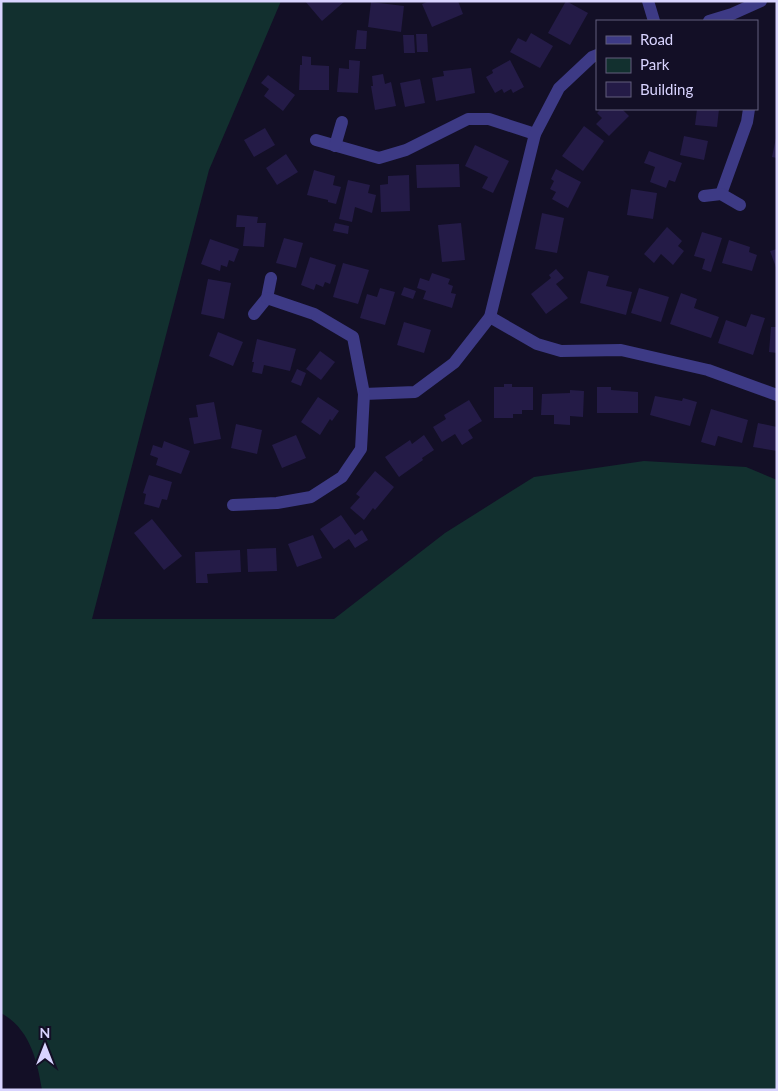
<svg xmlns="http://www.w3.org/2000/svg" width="778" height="1091" font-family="Lato,sans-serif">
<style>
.green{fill:#12302f}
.building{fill:#241b47}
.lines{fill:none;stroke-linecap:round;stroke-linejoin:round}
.street{stroke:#3d3a85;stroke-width:12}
</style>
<rect width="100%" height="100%" fill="#130f26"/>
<path class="green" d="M1,1h280l-72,169 -117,449h242l111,-86 89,-56 110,-16 102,6 31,13v610h-735c-5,-30 -12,-61 -41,-77z"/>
<g class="building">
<path d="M305,1h40l-23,20z"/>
<path d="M429,1h29l5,13 -31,13 -10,-23z"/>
<path d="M566,1l22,12 -18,32 -22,-12z"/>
<path d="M371,2l33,4 -3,26 -33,-5z"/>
<path d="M357,30l10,1 -1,18h-11z"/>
<path d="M531,33l22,13 -13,22 -30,-16 8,-14 8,4z"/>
<path d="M416,34h11l1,18h-11z"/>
<path d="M403,35h11l1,18h-11z"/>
<path d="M302,56l9,1v8l18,1v24h-30l1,-25h2z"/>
<path d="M349,60l11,1 -2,32 -21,-1 2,-24 10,1z"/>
<path d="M510,60l14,27 -11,6 -2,-4 -7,4 -2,-4 -7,4 -9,-16 7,-4 -1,-3z"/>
<path d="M471,68l4,25 -39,8 -4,-23 12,-2 -1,-5z"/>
<path d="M383,74l2,10 6,-2 5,24 -21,4 -4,-24h2l-1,-10z"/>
<path d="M268,75l27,20 -12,16 -19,-15 5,-7 -8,-6z"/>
<path d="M420,79l5,24 -20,4 -5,-24z"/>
<path d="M601,109h21l7,7 -20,20 -13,-12 6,-6 -5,-5z"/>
<path d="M697,109h22l-2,18 -22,-2z"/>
<path d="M584,126l20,15 -21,30 -21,-15z"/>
<path d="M265,128l10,17 -21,12 -10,-17z"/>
<path d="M684,136l24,5 -4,19 -24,-5z"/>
<path d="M776,138h1v20l-5,-1z"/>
<path d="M475,145l34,16 -16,32 -11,-5 6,-11 -23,-11z"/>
<path d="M649,151l33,12 -7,19 -6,-2 -3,8 -16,-6 5,-15 -11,-4z"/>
<path d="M286,154l12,18 -21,13 -11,-17z"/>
<path d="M459,164l1,23 -43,1 -1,-23z"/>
<path d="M556,169l25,13 -13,26 -16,-9 4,-7 -6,-3 4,-8 -3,-2z"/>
<path d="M314,170l21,6 -2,9 8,2 -5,17 -8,-2v-2l-21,-5z"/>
<path d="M409,175l1,36 -29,1 -1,-27 8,-1v-8z"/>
<path d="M348,180l22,5 -2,8 8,2 -4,18 -17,-6 -3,15 -13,-3z"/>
<path d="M631,189l26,4 -4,26 -26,-4z"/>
<path d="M542,213l22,5 -7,35 -22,-4z"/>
<path d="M237,215l21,2 -1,6h9l-2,24 -21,-1 2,-19h-9z"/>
<path d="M335,223l14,3 -1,8 -15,-3z"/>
<path d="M461,223l4,37 -23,2 -4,-37z"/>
<path d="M667,227l15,14 -4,5 6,5 -11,14 -12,-11 -7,9 -10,-9z"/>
<path d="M702,232l20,6 -11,34 -9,-3 3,-10 -11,-3z"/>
<path d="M284,238l19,5 -7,25 -20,-5z"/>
<path d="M210,239l29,10 -5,13 -5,-2 -2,7 -6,-2 -1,6 -19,-7z"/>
<path d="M729,240l21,7 -1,5 8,3 -5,16 -30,-8z"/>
<path d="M777,249v21l-7,-19z"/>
<path d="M310,257l26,8 -6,19 -5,-2 -2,5 -7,-3 -2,6 -13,-5z"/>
<path d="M343,263l26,7 -11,34 -25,-7z"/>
<path d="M556,269l8,9 -8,6 12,14 -22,16 -15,-20 20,-16 -2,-3z"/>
<path d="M588,271l21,5 -3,10 26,6 -6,23 -46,-12z"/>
<path d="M432,273l18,6 -2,5 5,2 -2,7 5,1 -4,14 -29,-9 3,-8 -9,-3 3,-10 9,3z"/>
<path d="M208,279l23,4 -7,36 -23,-5z"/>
<path d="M404,287l12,4 -3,8 -12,-4z"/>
<path d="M380,288l15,4 -10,33 -25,-7 7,-24 10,3z"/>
<path d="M639,288l30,9 -8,25 -30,-9z"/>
<path d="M681,293l16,6 -3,9 25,9 -8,21 -41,-14z"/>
<path d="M751,314l14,4 -12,37 -35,-12 8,-23 20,7z"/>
<path d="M404,322l27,8 -7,23 -27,-8z"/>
<path d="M771,327h6v26l-8,-1z"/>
<path d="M218,332l25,10 -10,24 -24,-10z"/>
<path d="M257,339l39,10 -6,22 -26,-6 -2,9 -10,-2 2,-10h-2z"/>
<path d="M320,351l15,11 -14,18 -15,-11z"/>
<path d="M297,369l9,4 -5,13 -10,-4z"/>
<path d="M504,384h8v3h21v23h-11v4h-9v4h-19v-31h10z"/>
<path d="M597,387h14v3l27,2v21h-41z"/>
<path d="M570,390l14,1 -1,26 -13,-1v9l-16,-1v-9h-13l1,-21 28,-1z"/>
<path d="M655,396l27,5 1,-3 14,4 -7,24 -40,-11z"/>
<path d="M318,397l21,14 -7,10 -2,-2 -10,16 -19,-13z"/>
<path d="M469,400l13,21 -14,9 5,8 -11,7 -7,-11 -13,8 -9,-15 13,-8 -2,-4z"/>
<path d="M214,402l7,37 -27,5 -5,-26 9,-1 -2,-12z"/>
<path d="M711,409l37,11 -6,23 -24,-7 -3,10 -14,-4z"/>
<path d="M758,423l19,4v24l-24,-4z"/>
<path d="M236,424l26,6 -5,24 -26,-6z"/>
<path d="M296,435l10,23 -24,10 -10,-23z"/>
<path d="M424,435l10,15 -12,8 1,2 -24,17 -14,-20 25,-17 2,4z"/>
<path d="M164,441l26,10 -9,23 -25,-9 2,-7 -8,-3 3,-10 9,3z"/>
<path d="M375,471l19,16 -19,23 -2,-2 -9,12 -14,-12 10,-11 -4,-3z"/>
<path d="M149,475l23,7 -5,18 -5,-1 -3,9 -15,-4 2,-10 -3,-1z"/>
<path d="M341,515l14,20 7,-5 6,10 -13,8 -6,-9 -15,10 -14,-20z"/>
<path d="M152,519l30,37 -18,14 -30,-37z"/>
<path d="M313,535l9,23 -25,9 -9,-23z"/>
<path d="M276,548l1,23 -29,1 -1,-23z"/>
<path d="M240,550l1,22 -34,2 1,9h-12l-1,-31z"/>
</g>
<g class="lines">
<g class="street">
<path d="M648,1l6,20"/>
<path d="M709,21l23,-7 29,-13"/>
<path d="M316,140l63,18 27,-8 62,-31h21l46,15"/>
<path d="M335,146l7,-24"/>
<path d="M721,194l26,-72 2,-13"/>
<path d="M704,196l17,-2 19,11"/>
<path d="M254,314l13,-16 4,-20"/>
<path d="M490,317l47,27 24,7 60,-1 87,20 69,25"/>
<path d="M364,394l51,-2 39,-29 36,-46 45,-183 24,-46 33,-31 5,-2"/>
<path d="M233,505l44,-2 34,-6 31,-20 19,-28 3,-55 -11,-57 -39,-23 -47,-16"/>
</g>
</g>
<rect width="778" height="1091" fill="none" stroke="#d9d4ff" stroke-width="5"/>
<rect x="596" y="20" width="162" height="90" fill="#130f26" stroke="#625e7d"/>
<rect x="606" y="36" width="25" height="8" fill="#3d3a85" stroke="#625e7d"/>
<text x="640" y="45" font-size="15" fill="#d9d4ff">Road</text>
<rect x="606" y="58" width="25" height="15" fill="#12302f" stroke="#625e7d"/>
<text x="640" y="70" font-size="15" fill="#d9d4ff">Park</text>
<rect x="606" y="82" width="25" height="15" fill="#241b47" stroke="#625e7d"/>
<text x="640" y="95" font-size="15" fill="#d9d4ff">Building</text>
<g transform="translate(45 1046)" stroke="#130f26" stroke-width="4" paint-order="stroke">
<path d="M0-4L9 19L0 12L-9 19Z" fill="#d9d4ff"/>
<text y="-8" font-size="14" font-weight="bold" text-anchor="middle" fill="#d9d4ff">N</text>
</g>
</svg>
